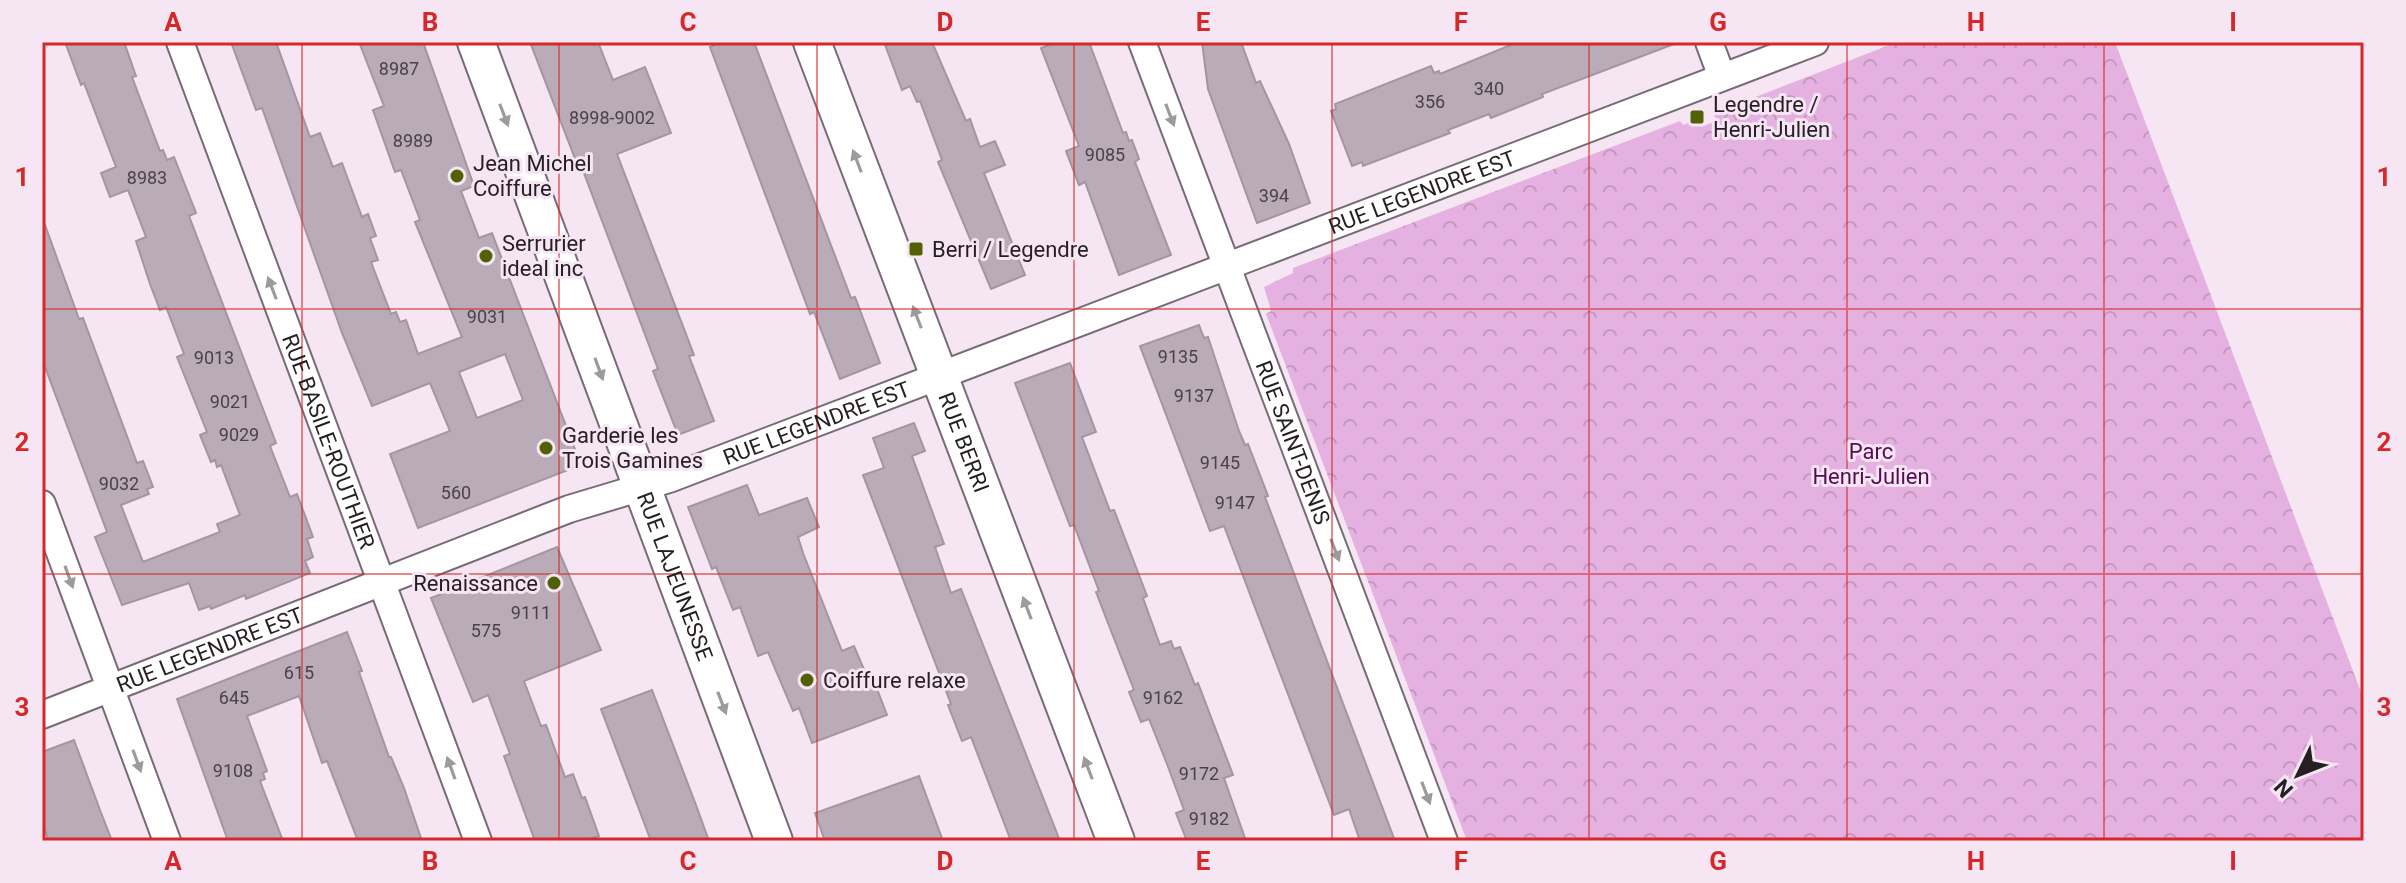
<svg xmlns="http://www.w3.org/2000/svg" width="2406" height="883" font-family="Roboto,sans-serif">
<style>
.forest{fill:url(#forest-crowns)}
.building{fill:#baabb8;stroke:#a395a1;stroke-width:2;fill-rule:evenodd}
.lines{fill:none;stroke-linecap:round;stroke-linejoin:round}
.street-casing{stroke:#786a76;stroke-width:30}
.secondary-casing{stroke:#786a76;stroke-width:40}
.street{stroke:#fff;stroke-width:26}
.secondary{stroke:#fff;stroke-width:36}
.oneway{fill:#9d9a9c}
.grid{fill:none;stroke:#d62828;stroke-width:2;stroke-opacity:0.55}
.poi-dot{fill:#526103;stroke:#f6e6f4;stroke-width:3}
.labels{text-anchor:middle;stroke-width:6;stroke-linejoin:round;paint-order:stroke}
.number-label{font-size:18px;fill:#4a4249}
.poi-label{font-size:22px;fill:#251f24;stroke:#f6e6f4;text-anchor:start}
.street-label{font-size:22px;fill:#251f24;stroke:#f6e6f4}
.park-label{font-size:22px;fill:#560a53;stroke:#f6e6f4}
.neatline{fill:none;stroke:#d62828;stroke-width:3}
.grid-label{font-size:26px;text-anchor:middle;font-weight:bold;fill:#d62828}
</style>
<defs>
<pattern id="forest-crowns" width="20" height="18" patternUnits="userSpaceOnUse" patternTransform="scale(2)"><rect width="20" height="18" fill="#e5b1e0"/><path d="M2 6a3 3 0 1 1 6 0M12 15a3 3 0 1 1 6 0" fill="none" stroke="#c498c0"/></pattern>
</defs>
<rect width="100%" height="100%" fill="#f6e6f4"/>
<path class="forest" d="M1897,42h218l249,658v141h-897l-201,-527 5,-3 -7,-24 29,-14v-5l387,-147 3,4 17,-6 4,7 12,-5 -2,-8z"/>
<g class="building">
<path d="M65,42h59l12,34 -4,1 28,74 3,-1 4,10 7,-3 22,56 -7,3 87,227 -6,3 20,51 7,-3 16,43 -6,2 6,18 -8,4 5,12 -64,26 -1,-4 -34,14 -1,-3 -11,4 -10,-27 -67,22 -27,-68 12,-5 -65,-173v-134h3l34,94 4,-1 54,145 6,-2 10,26 -6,2 2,5 -28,11 22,57 77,-30 -3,-8 23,-9 -19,-50 -4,2 -2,-7 -4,2 -11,-27 7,-3 -30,-75 7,-3 -18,-47 -6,3 -10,-26 -14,-43 10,-4 -18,-47 -18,7 -9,-24 15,-6 -32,-84 -3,2z"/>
<path d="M231,42h45l34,95 10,-4 13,34 9,-4 20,54 6,-3 8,22 -6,2 8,22 -7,2 20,52 5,-2 4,10 6,-2 12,34 44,-17 -47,-115 5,-2 -19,-50 -6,2 -22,-62 11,-4 -25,-64h64l51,144 -13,5 18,47 13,-5 89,232 -163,63 -28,-74 60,-23 -20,-48 -58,23 -30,-73 -80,-225 -6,2zM505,354l18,46 -46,18 -18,-46z"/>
<path d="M530,42h68l15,38 32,-13 26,66 -54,21 77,201 -5,1 25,65 -36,14 -25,-64 5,-2 -76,-201 -3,1z"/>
<path d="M721,42h33l97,256 4,-1 25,66 -40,16 -26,-67 -4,2 -100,-267z"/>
<path d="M884,42h48l34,79 4,-2 10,28 15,-6 10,24 -21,8 41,102 -34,14 -53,-127 4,-2 -22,-59 -3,1 -7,-16 -8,4z"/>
<path d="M1057,42h32l34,91 3,-1 3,9 3,-1 7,19 -4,3 36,93 -52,20 -34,-93 -6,3 -13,-34 13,-5 -38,-98z"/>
<path d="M1202,42h39l15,41 4,-2 29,63 21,59 -53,20 -49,-134z"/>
<path d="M1518,42l156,2 -132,50 1,3 -52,21 -2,-4 -41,16 2,3 -87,33 -1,-4 -10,4 -21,-55 5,-2 -1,-5 96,-38 3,7 5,-2 1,3z"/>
<path d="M1199,325l5,13 4,-1 31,94 6,14 3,-1 20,52 -3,1 130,344h-35l-11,-32 -15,6 -110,-289 -14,5 -40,-106 -30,-79z"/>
<path d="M1070,363l26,69 -14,5 28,74 4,-1 33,86 -4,2 17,47 11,-4 3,8 6,-2 15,38 3,-2 35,92 -9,3 22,63h-59l-11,-28 8,-3 -17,-46 -18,-45 -8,3 -12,-30 5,-2 -38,-98 3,-1 -25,-66 -4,1 -55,-143z"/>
<path d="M914,423l11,28 -13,5 32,88 -9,3 16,46 10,-4 99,252h-49l-40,-104 -9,4 -14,-36 3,-1 -88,-229 21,-7 -11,-30z"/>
<path d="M747,485l12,30 48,-17 12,29 -21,10 5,16 39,98 12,-5 17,40 4,-2 12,31 -75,28 -13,-35 -6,3 -25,-59 -10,4 -18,-49 -7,3 -17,-43 -4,2 -24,-62z"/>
<path d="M557,547l44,103 -77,31 17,45 5,-1 19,52 8,-3 9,24 3,-1 14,39 -15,5h-49l-31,-85 6,-2 -22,-59 -15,7 -42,-104z"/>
<path d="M347,632l15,39 -3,1 30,85h2l13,31 18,53h-64l-31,-80 -5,2 -23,-67 -52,20 20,55 -4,2 2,6 -5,2 23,60h-55l-51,-142z"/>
<path d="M652,690l44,115 13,36h-58l-50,-132z"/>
<path d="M74,740l26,70 12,31h-63l-7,-18v-71z"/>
<path d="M919,776l24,65h-118l-10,-28z"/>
</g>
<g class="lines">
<defs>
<g id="street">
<path id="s1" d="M180,42l298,799"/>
<path id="s2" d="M1142,42l302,799"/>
<path d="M1709,42l13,35"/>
<path d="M42,504l125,337"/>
<path id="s3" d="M42,715l527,-206 100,-30 1146,-437"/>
</g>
<g id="secondary">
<path id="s4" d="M476,42l298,799"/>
<path id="s5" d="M812,42l304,799"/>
</g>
</defs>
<use href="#street" class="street-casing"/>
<use href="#secondary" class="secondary-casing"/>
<use href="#street" class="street"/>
<use href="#secondary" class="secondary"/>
</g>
<defs><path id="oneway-solid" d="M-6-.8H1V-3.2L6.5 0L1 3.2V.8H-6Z" transform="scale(2)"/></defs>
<g class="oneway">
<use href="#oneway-solid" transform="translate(504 115) rotate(69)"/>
<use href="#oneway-solid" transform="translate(1170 115) rotate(69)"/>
<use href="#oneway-solid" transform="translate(857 161) rotate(-111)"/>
<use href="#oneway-solid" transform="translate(272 288) rotate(-111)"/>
<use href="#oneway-solid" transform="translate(917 317) rotate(-111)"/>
<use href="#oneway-solid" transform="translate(599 369) rotate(70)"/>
<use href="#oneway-solid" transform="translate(1335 550) rotate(69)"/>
<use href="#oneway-solid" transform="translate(69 577) rotate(70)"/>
<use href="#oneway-solid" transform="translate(1027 608) rotate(-111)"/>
<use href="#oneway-solid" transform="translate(722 703) rotate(69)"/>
<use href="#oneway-solid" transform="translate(137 761) rotate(70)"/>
<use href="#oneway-solid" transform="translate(451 768) rotate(-110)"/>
<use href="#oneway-solid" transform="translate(1088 768) rotate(-111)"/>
<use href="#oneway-solid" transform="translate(1426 793) rotate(69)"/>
</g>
<path class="grid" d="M302,42v799M559,42v799M817,42v799M1074,42v799M1332,42v799M1589,42v799M1847,42v799M2104,42v799M42,309h2322M42,574h2322"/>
<g class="poi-dot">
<rect x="1689" y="109" width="16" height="16" rx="4"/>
<circle cx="457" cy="176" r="8"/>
<rect x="908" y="241" width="16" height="16" rx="4"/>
<circle cx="486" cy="256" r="8"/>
<circle cx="546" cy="448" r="8"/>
<circle cx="554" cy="583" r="8"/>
<circle cx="807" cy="680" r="8"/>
</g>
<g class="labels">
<g class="number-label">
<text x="399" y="75">8987</text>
<text x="1489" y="95">340</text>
<text x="1430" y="108">356</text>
<text x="612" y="124">8998-9002</text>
<text x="413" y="147">8989</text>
<text x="1105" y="161">9085</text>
<text x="147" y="184">8983</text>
<text x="1274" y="202">394</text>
<text x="487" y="323">9031</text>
<text x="1178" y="363">9135</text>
<text x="214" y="364">9013</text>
<text x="1194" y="402">9137</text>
<text x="230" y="408">9021</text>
<text x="239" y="441">9029</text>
<text x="1220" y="469">9145</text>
<text x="119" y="490">9032</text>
<text x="456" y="499">560</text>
<text x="1235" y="509">9147</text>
<text x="531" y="619">9111</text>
<text x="486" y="637">575</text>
<text x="299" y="679">615</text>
<text x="234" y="704">645</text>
<text x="1163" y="704">9162</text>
<text x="233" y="777">9108</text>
<text x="1199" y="780">9172</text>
<text x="1209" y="825">9182</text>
</g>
<g class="poi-label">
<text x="1713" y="112">Legendre /<tspan x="1713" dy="25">Henri-Julien</tspan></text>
<text x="473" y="171">Jean Michel<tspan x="473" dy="25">Coiffure</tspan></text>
<text x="502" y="251">Serrurier<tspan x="502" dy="25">ideal inc</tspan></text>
<text x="932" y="257">Berri / Legendre</text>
<text x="562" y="443">Garderie les<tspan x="562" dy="25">Trois Gamines</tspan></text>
<text x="538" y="591" text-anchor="end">Renaissance</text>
<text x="823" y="688">Coiffure relaxe</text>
</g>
<g class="street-label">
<text dy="8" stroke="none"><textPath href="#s3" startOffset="1476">RUE LEGENDRE EST</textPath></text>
<text dy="8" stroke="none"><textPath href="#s3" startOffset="828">RUE LEGENDRE EST</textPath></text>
<text dy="8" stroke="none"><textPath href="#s1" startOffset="426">RUE BASILE-ROUTHIER</textPath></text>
<text dy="8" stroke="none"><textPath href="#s2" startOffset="428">RUE SAINT-DENIS</textPath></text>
<text dy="8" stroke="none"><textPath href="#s5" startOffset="428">RUE BERRI</textPath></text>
<text dy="8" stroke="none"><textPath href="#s4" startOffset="570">RUE LAJEUNESSE</textPath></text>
<text dy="8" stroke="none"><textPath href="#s3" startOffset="180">RUE LEGENDRE EST</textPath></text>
</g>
<g class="park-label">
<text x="1871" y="459">Parc<tspan x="1871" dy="25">Henri-Julien</tspan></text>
</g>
</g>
<rect width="2406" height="883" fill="none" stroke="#f6e6f4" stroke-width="88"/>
<g transform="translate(2298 775) rotate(227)" stroke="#f6e6f4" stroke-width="6" paint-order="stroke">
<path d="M0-6L14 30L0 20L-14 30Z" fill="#251f24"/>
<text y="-12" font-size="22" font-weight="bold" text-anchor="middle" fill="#251f24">N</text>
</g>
<rect x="44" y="44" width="2318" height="795" class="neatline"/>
<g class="grid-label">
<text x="173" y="31">A</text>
<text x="430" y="31">B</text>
<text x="688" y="31">C</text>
<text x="945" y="31">D</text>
<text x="1203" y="31">E</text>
<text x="1461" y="31">F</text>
<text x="1718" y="31">G</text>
<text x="1976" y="31">H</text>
<text x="2233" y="31">I</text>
<text x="22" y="186">1</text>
<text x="2384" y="186">1</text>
<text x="22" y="451">2</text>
<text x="2384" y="451">2</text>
<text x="22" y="716">3</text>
<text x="2384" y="716">3</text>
<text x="173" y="870">A</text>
<text x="430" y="870">B</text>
<text x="688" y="870">C</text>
<text x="945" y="870">D</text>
<text x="1203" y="870">E</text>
<text x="1461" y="870">F</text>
<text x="1718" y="870">G</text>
<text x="1976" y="870">H</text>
<text x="2233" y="870">I</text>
</g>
</svg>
